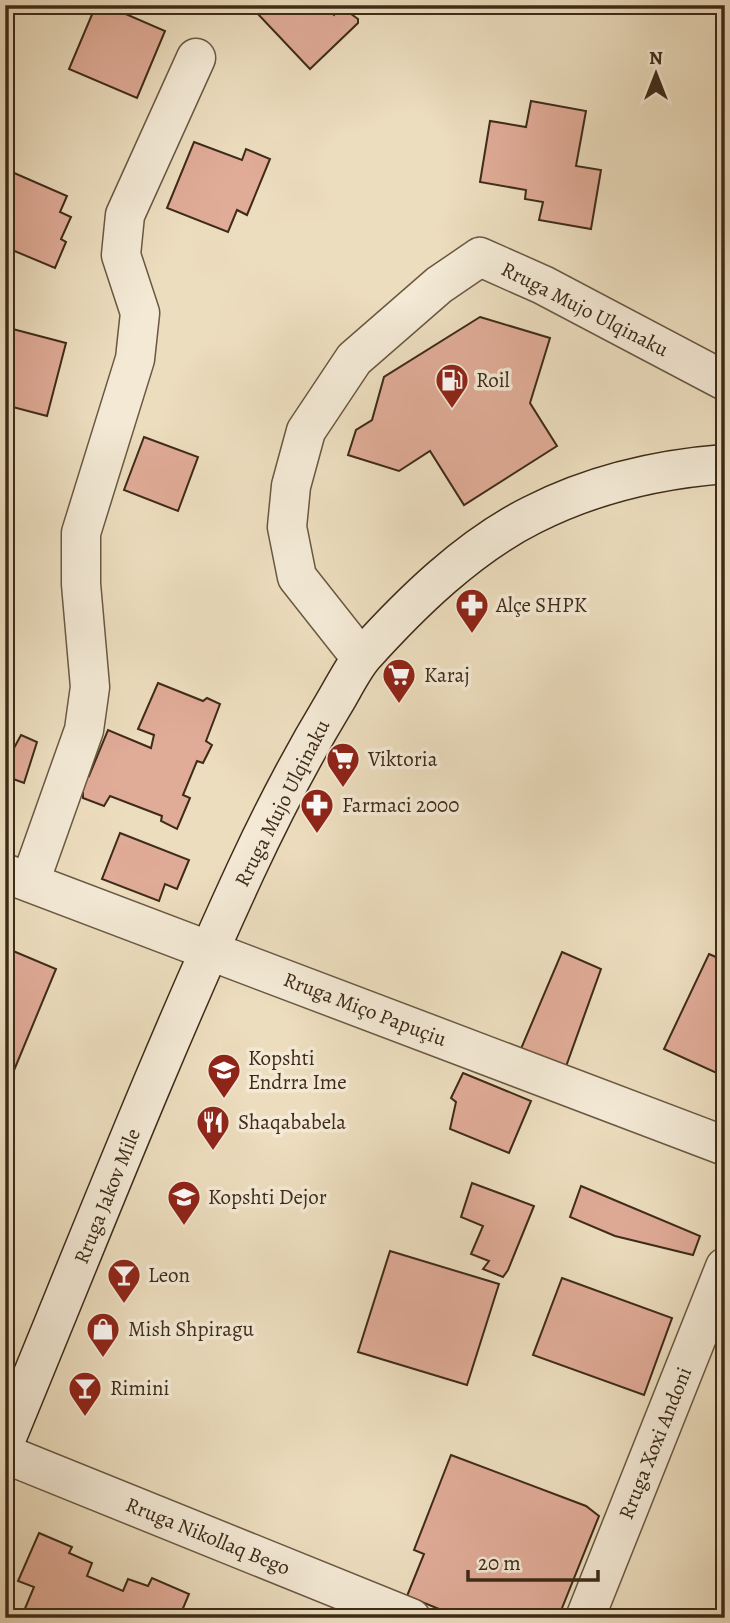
<svg xmlns="http://www.w3.org/2000/svg" width="730" height="1623" font-family="Alegreya,serif">
<style>
.building{fill:#e0ab97;stroke:#3e2b19;stroke-width:2}
.lines{fill:none;stroke-linecap:round;stroke-linejoin:round}
.street-casing{stroke:#6a5842;stroke-width:41}
.secondary-casing{stroke:#3e2b19;stroke-width:41}
.street{stroke:#f3e9d5;stroke-width:38}
.secondary{stroke:#f3e9d5;stroke-width:38}
.labels{text-anchor:middle;stroke-width:7;stroke-linejoin:round;paint-order:stroke}
.street-label{font-size:21px;fill:#3e2b19;stroke:#f3e9d5}
.poi-label{font-size:21px;fill:#3e2b19;stroke:#f3e9d5;text-anchor:start}
</style>
<rect width="100%" height="100%" fill="#ecddbe"/>
<filter id="stains"><feTurbulence type="fractalNoise" baseFrequency=".00286" numOctaves="4"/><feColorMatrix values="0 0 0 0 .2 0 0 0 0 .09 0 0 0 0 .02 0 0 0 .5 -.17"/></filter>
<radialGradient id="worn" r=".72"><stop offset=".6" stop-color="#630" stop-opacity="0"/><stop offset="1" stop-color="#630" stop-opacity=".3"/></radialGradient>
<g class="building">
<path d="M96,5h9l60,26 -28,67 -68,-29z"/>
<path d="M263,5h61l10,10 6,-9 18,13v4l-48,46 -54,-57z"/>
<path d="M393,5h262v5l-262,3z"/>
<path d="M531,101l55,10 -10,55 25,4 -10,59 -52,-9 4,-18 -18,-3 1,-9 -46,-8 10,-61 36,6z"/>
<path d="M194,142l48,18 4,-11 24,10 -23,56 -10,-5 -9,22 -61,-24z"/>
<path d="M5,169l62,27 -7,16 11,5 -10,22 5,3 -11,26 -50,-21z"/>
<path d="M480,317l70,21 -20,65 27,43 -93,59 -34,-54 -31,20 -51,-16 8,-25 16,-10 12,-43z"/>
<path d="M5,327l61,16 -19,73 -42,-11z"/>
<path d="M144,437l54,20 -20,54 -54,-21z"/>
<path d="M158,683l45,18 4,-3 13,6 -14,37 6,4 -9,18 -6,-2 -14,34 7,3 -13,31 -16,-8 1,-5 -52,-20 -6,10 -21,-8v-5l-6,-2 7,-18 5,3 19,-46 43,18 3,-13 -16,-6z"/>
<path d="M21,735l16,7 -13,41 -19,-7v-31l9,3z"/>
<path d="M120,833l69,27 -12,29 -12,-5 -6,17 -57,-22z"/>
<path d="M6,948l50,21 -51,123v-141z"/>
<path d="M562,952l39,17 -37,103 -44,-21z"/>
<path d="M709,954l16,7v105l-4,9 -57,-26z"/>
<path d="M463,1073l68,28 -22,52 -59,-24 6,-27 -5,-4z"/>
<path d="M472,1183l62,23 -26,64 -5,7 -20,-8 6,-8 -18,-7 12,-28 -22,-9z"/>
<path d="M581,1186l119,50 -7,19 -78,-19 -45,-19z"/>
<path d="M390,1251l109,33 -32,101 -109,-33z"/>
<path d="M562,1278l110,40 -28,77 -111,-40z"/>
<path d="M451,1455l135,51 13,10 -41,102h-97l-54,-22 17,-42 -10,-4z"/>
<path d="M39,1533l33,14 -3,6 23,10 -5,13 36,15 5,-12 20,7 4,-8 37,16 -10,24h-158l13,-31 -16,-6z"/>
</g>
<g class="lines">
<defs>
<g id="street">
<path d="M361,658l-64,-81 -10,-50 4,-41 15,-55 48,-72 85,-74 41,-28 63,28 182,96"/>
<path d="M7,874l718,272"/>
<path d="M30,882l54,-152 6,-43 -9,-103v-51l54,-174 5,-46 -19,-58 4,-40 71,-157"/>
<path d="M5,1454l406,164"/>
<path d="M585,1618l140,-351"/>
</g>
<path id="secondary" d="M5,1442c79,-191 154,-384 241,-572 26,-56 55,-112 87,-165 10,-16 19,-36 31,-50 47,-52 104,-108 168,-140 59,-30 127,-46 193,-51"/>
</defs>
<use href="#street" class="street-casing"/>
<use href="#secondary" class="secondary-casing"/>
<use href="#street" class="street"/>
<use href="#secondary" class="secondary"/>
</g>
<defs>
<symbol id="fuel-pin" viewBox="-11 -11 22 30"><path d="M0 17L-7.5 6A9.5 9.5 0 1 1 7.5 6Z" fill="#8f2418" stroke="#f3e9d5"/><path d="M-5.5-6h7V0h2V4h1.3V-2.5L3-4.5l.8-.8L6-3V5H2.5V1h-1V6h-7ZM-4.2-4.7v3.2H.2V-4.7Z" fill="#fff"/></symbol>
<symbol id="pharmacy-pin" viewBox="-11 -11 22 30"><path d="M0 17L-7.5 6A9.5 9.5 0 1 1 7.5 6Z" fill="#8f2418" stroke="#f3e9d5"/><path d="M-2-6h4v4h4v4h-4v4h-4v-4h-4v-4h4Z" fill="#fff"/></symbol>
<symbol id="supermarket-pin" viewBox="-11 -11 22 30"><path d="M0 17L-7.5 6A9.5 9.5 0 1 1 7.5 6Z" fill="#8f2418" stroke="#f3e9d5"/><path d="M-6-5.5h2.5l.6 2H6L4.5 2H-2.5L-4.4-4H-6ZM-1.5 3.2a1.3 1.3 0 1 0 .1 0ZM3 3.2a1.3 1.3 0 1 0 .1 0Z" fill="#fff"/></symbol>
<symbol id="school-pin" viewBox="-11 -11 22 30"><path d="M0 17L-7.5 6A9.5 9.5 0 1 1 7.5 6Z" fill="#8f2418" stroke="#f3e9d5"/><path d="M0-5L7-2L0 1L-7-2ZM-4 1L0 2.5L4 1V4Q0 6-4 4Z" fill="#fff"/></symbol>
<symbol id="restaurant-pin" viewBox="-11 -11 22 30"><path d="M0 17L-7.5 6A9.5 9.5 0 1 1 7.5 6Z" fill="#8f2418" stroke="#f3e9d5"/><path d="M-5-6h1v4h1v-4h1v4h1v-4h1v5L-1.5 .5V6h-2V.5L-5-1ZM5-6V6H3V1.5H1.5Q1.5-4 5-6Z" fill="#fff"/></symbol>
<symbol id="bar-pin" viewBox="-11 -11 22 30"><path d="M0 17L-7.5 6A9.5 9.5 0 1 1 7.5 6Z" fill="#8f2418" stroke="#f3e9d5"/><path d="M-6-5H6L.8 .8V4.5H3.5V6h-7V4.5H-.8V.8Z" fill="#fff"/></symbol>
<symbol id="shop-pin" viewBox="-11 -11 22 30"><path d="M0 17L-7.5 6A9.5 9.5 0 1 1 7.5 6Z" fill="#8f2418" stroke="#f3e9d5"/><path d="M-5-2.5h2.3a2.7 3.5 0 0 1 5.4 0H5L5.5 6h-11ZM-1.5-2.5h3a1.5 2.3 0 0 0-3 0Z" fill="#fff"/></symbol>
</defs>
<g fill-rule="evenodd">
<use href="#fuel-pin" x="433" y="361" width="38" height="52"/>
<use href="#pharmacy-pin" x="453" y="586" width="38" height="52"/>
<use href="#supermarket-pin" x="380" y="656" width="38" height="52"/>
<use href="#supermarket-pin" x="324" y="740" width="38" height="52"/>
<use href="#pharmacy-pin" x="298" y="786" width="38" height="52"/>
<use href="#school-pin" x="205" y="1051" width="38" height="52"/>
<use href="#restaurant-pin" x="194" y="1103" width="38" height="52"/>
<use href="#school-pin" x="165" y="1178" width="38" height="52"/>
<use href="#bar-pin" x="105" y="1256" width="38" height="52"/>
<use href="#shop-pin" x="84" y="1310" width="38" height="52"/>
<use href="#bar-pin" x="66" y="1369" width="38" height="52"/>
</g>
<g class="labels">
<g class="street-label">
<text transform="translate(585 309) rotate(27)" y="7">Rruga Mujo Ulqinaku</text>
<text transform="translate(282 803) rotate(-63)" y="7">Rruga Mujo Ulqinaku</text>
<text transform="translate(365 1009) rotate(21)" y="7">Rruga Miço Papuçiu</text>
<text transform="translate(107 1196) rotate(-68)" y="7">Rruga Jakov Mile</text>
<text transform="translate(655 1443) rotate(-68)" y="7">Rruga Xoxi Andoni</text>
<text transform="translate(208 1536) rotate(22)" y="7">Rruga Nikollaq Bego</text>
</g>
<g class="poi-label">
<text x="476" y="387">Roil</text>
<text x="496" y="612">Alçe SHPK</text>
<text x="424" y="682">Karaj</text>
<text x="368" y="766">Viktoria</text>
<text x="342" y="812">Farmaci 2000</text>
<text x="248" y="1065">Kopshti<tspan x="248" dy="24">Endrra Ime</tspan></text>
<text x="238" y="1129">Shaqababela</text>
<text x="208" y="1204">Kopshti Dejor</text>
<text x="148" y="1282">Leon</text>
<text x="128" y="1336">Mish Shpiragu</text>
<text x="110" y="1395">Rimini</text>
</g>
</g>
<rect width="730" height="1623" fill="none" stroke="#ecddbe" stroke-width="28"/>
<rect x="7" y="7" width="716" height="1609" fill="none" stroke="#3e2b19" stroke-width="3.5"/>
<rect x="14" y="14" width="702" height="1595" fill="none" stroke="#3e2b19" stroke-width="2"/>
<g transform="translate(656 74)" stroke="#f3e9d5" stroke-width="5" paint-order="stroke">
<path d="M0-5L12 26L0 18L-12 26Z" fill="#3e2b19"/>
<text y="-10" font-size="19" font-weight="bold" text-anchor="middle" fill="#3e2b19">N</text>
</g>
<path d="M468 1570v10h130v-10" fill="none" stroke="#3e2b19" stroke-width="3.5"/>
<text x="478" y="1570" font-size="21" fill="#3e2b19" stroke="#f3e9d5" stroke-width="5" paint-order="stroke">20 m</text>
<rect width="100%" height="100%" filter="url(#stains)"/>
<rect width="100%" height="100%" fill="url(#worn)"/>
</svg>
